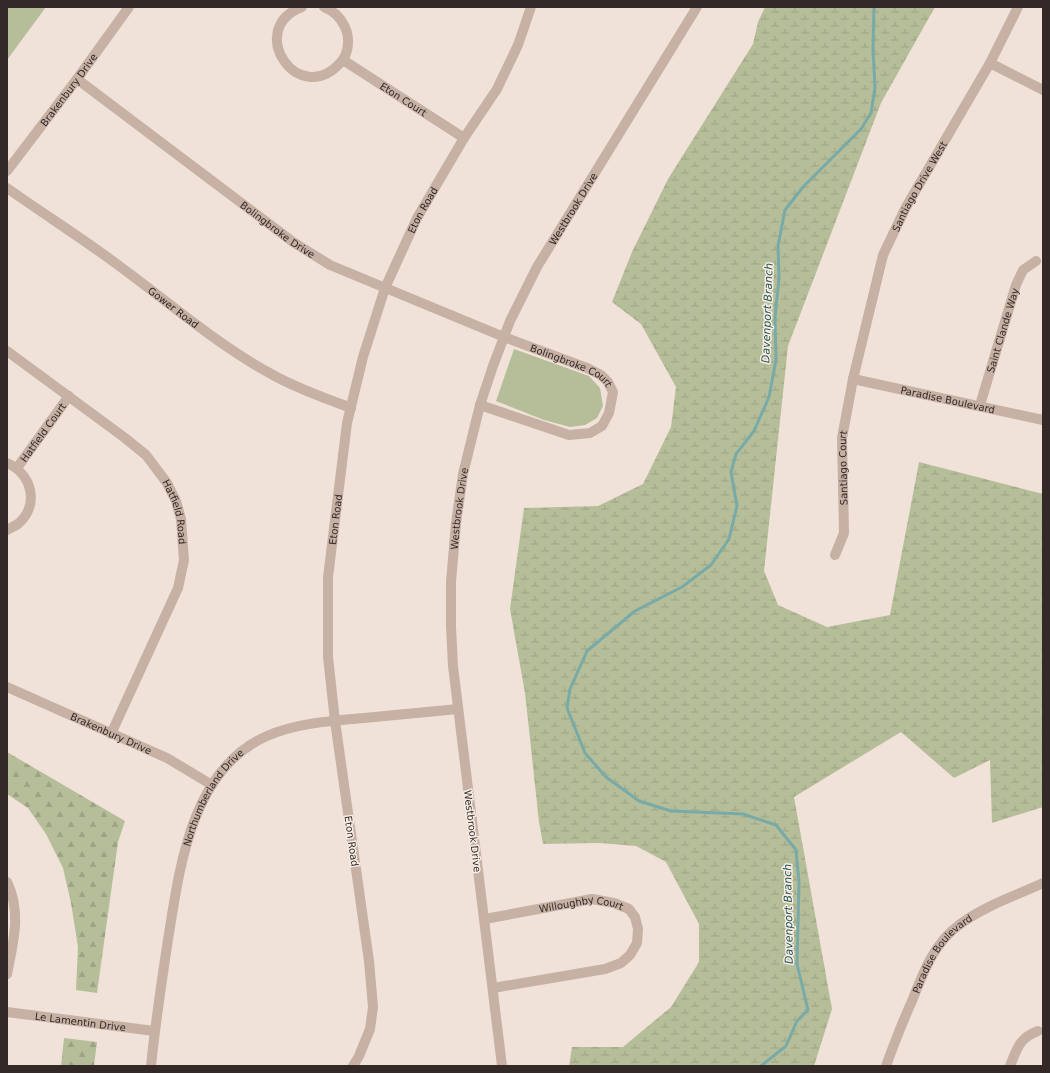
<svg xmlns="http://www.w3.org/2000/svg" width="1050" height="1073" font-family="'DejaVu Sans',sans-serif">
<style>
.grass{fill:#b6be99}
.forest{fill:url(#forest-firs)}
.wetland{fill:url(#wetland-marsh)}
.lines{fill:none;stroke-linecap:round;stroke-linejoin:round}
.stream{stroke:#78aba8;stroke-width:3}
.minor{stroke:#c7b1a5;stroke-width:10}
.labels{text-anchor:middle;stroke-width:3;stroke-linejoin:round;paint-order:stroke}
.street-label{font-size:10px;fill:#332926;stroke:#f8ede4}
.water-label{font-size:11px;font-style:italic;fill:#1d5350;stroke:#f8ede4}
</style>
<defs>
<pattern id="forest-firs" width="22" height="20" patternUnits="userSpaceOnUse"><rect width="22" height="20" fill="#b6be99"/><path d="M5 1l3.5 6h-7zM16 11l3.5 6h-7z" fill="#9da384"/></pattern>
<pattern id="wetland-marsh" width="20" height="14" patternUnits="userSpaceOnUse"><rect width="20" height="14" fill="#b6be99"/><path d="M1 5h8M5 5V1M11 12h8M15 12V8" fill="none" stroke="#9da384"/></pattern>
</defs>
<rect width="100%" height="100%" fill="#f0e2d8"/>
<g class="grass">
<path d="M7,7h39l-39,53z"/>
<path d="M514,349l75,27 11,12 3,18 -6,12 -12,7 -15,2 -26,-7 -48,-19z"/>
</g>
<g class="forest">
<path d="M7,752l118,69 -7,21 -21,151 -21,-3 2,-43 -7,-44 -8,-35 -17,-34 -18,-26 -21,-14z"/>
<path d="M64,1038l33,4 -3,24h-33z"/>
</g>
<path class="wetland" d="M765,7h170l-54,96 -93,243 -24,225 14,34 49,22 63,-12 29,-153 124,32v313l-51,16 -2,-63 -36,18 -53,-46 -107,65 38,212 -18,57h-245l3,-19h51l48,-40 28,-45v-38l-33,-62 -30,-16 -37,-3 -56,1 -4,-22 -14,-129 -15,-84 14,-101 74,-2 45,-22 28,-57 5,-40 -35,-63 -29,-22 20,-50 36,-73 85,-135 5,-22z"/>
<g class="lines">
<path class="stream" d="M761,1066l25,-20 11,-25 11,-11 -11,-46 2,-82 -3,-32 -20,-25 -33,-11 -72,-3 -32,-10 -33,-24 -21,-24 -18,-45 3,-19 17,-38 48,-40 47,-24 29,-22 18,-26 8,-33 -6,-34 5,-18 18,-23 15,-34 7,-37 -1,-42 4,-40 -1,-32 7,-36 18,-23 58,-58 10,-16 4,-25 -2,-39 1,-42"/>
<g class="minor">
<path d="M302,7c-58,22 -3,103 39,55 8,-9 9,-24 4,-35 -4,-9 -11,-16 -21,-20"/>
<path id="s1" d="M343,60l121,78"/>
<path d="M990,63l53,27"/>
<path id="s2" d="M77,79l216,163 37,23 174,72 83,31 14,7 7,7 5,10 -4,21 -7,13 -12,7 -21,2 -89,-30"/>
<path id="s3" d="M7,171l70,-92 52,-72"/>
<path id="s4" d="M7,188c38,27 78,52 115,80 49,36 97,78 151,107 25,14 52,23 78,33"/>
<path id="s5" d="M7,351l118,87 21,17 21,28 9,18 5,18 3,41 -6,28 -67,146"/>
<path id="s6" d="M853,379l190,41"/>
<path id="s7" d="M980,405l36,-120 7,-15 13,-9"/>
<path d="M7,463c25,11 33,42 11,61 -3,2 -8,4 -11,6"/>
<path id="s8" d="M17,468l52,-72"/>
<path id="s9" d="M835,555l9,-22 -2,-95 11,-59 30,-124 23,-48 84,-144 28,-56"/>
<path id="s10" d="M7,687l160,71 45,27"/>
<path d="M7,882c15,31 6,61 0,92"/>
<path id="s11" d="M485,919l107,-20 22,4 15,6 6,8 3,12 -1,14 -7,12 -9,8 -16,6 -112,19"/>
<path id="s12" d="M7,1012l147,19"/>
<path id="s13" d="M151,1066c4,-40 10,-80 16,-120 12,-73 22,-176 100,-210 30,-13 64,-15 97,-18 32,-3 63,-6 94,-9"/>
<path id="s14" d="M353,1066l6,-10 11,-27 3,-22 -4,-46 -34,-240 -7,-64v-80l19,-154 16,-66 22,-69 32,-70 47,-80 33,-49 21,-44 13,-38"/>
<path id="s15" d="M502,1066l-49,-400 -2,-39v-45l5,-59 7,-49 17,-69 13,-39 17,-45 27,-54 160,-260"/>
<path id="s16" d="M886,1066c8,-22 16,-43 26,-65 11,-28 22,-58 47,-76 25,-19 56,-29 84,-42"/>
<path d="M1010,1066c7,-17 9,-28 28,-35"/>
</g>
</g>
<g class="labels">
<g class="street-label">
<text dy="4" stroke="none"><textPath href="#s3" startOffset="102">Brakenbury Drive</textPath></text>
<text dy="4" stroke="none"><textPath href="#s1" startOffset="72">Eton Court</textPath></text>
<text dy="4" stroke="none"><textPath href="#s9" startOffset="384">Santiago Drive West</textPath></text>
<text dy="4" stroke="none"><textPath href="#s15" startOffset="885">Westbrook Drive</textPath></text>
<text dy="4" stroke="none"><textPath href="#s14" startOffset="878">Eton Road</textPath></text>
<text dy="4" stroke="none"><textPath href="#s2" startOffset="251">Bolingbroke Drive</textPath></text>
<text dy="4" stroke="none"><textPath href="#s4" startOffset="205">Gower Road</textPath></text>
<text dy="4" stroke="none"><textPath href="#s7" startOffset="78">Saint Clande Way</textPath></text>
<text dy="4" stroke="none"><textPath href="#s2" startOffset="576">Bolingbroke Court</textPath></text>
<text dy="4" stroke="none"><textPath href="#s6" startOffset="97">Paradise Boulevard</textPath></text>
<text dy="4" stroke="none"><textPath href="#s8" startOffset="44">Hatfield Court</textPath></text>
<text dy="4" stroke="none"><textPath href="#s9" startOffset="89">Santiago Court</textPath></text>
<text dy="4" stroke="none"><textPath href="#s15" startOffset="561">Westbrook Drive</textPath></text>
<text dy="4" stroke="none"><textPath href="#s5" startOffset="239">Hatfield Road</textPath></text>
<text dy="4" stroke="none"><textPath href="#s14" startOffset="554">Eton Road</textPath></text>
<text dy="4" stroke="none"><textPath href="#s10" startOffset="114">Brakenbury Drive</textPath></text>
<text dy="4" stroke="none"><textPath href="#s13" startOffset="279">Northumberland Drive</textPath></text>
<text transform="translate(473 831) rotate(83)" y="4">Westbrook Drive</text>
<text transform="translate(352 841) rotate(82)" y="4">Eton Road</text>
<text dy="4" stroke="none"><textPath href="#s11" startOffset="98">Willoughby Court</textPath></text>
<text dy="4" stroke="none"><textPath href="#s16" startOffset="127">Paradise Boulevard</textPath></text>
<text dy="4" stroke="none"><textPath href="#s12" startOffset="74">Le Lamentin Drive</textPath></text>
</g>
<g class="water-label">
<text transform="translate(767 313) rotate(-88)" y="4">Davenport Branch</text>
<text transform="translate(788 914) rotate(-91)" y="4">Davenport Branch</text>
</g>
</g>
<rect width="1050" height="1073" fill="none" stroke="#332926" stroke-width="16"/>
</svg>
